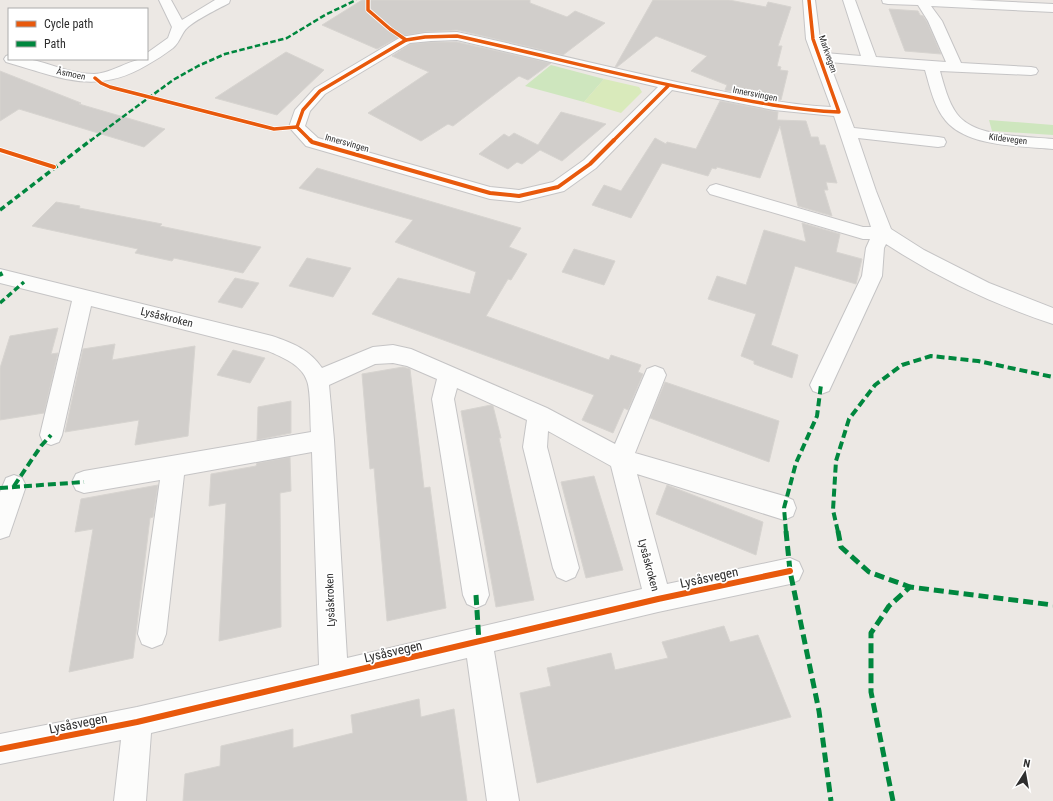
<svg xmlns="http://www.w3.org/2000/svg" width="1053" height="801" font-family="'Roboto Condensed',sans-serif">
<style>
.green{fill:#cee6be}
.pitch{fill:#d9eabb}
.building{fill:#d1cecb;stroke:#d7d4d0}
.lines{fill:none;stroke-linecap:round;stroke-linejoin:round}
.minor-casing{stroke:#c5c4c5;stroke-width:2}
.minor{fill:#fcfcfb;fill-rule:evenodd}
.quiet-far3{stroke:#00873e;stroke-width:2.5;stroke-dasharray:5.5 2.5;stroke-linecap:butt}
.quiet-far2{stroke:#00873e;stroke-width:3.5;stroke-dasharray:6 3.5;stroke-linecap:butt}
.quiet-far1{stroke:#00873e;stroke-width:4;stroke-dasharray:8 4;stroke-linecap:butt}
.quiet{stroke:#00873e;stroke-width:5;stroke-dasharray:10 5;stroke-linecap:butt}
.cycleway-far2-casing{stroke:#fff;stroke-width:5}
.cycleway-far1-casing{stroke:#fff;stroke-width:6}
.cycleway-casing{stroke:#fff;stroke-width:9}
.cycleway-far2{stroke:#e8590c;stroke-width:3.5}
.cycleway-far1{stroke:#e8590c;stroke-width:4}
.cycleway{stroke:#e8590c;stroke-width:6}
.labels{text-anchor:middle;stroke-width:3.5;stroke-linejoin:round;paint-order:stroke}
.far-street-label{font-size:9px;fill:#2e2e2e;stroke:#fff}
.street-label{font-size:11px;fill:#2e2e2e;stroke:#fff}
.near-street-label{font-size:13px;fill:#2e2e2e;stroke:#fff}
</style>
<rect width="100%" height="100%" fill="#ece8e4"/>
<g class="green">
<path d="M551,65l53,14 -20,23 -59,-16z"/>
<path d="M989,120l64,5v10l-61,-4z"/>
</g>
<path class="pitch" d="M604,79l35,8 3,5 -21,21 -37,-11z"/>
<g class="building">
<path d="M362,0h168v3l37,14 8,-6 30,12 -42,32 -106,-25 -32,2 -24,4 -24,13 -55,-24z"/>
<path d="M653,0h76l37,7 2,-5 23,5 -13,39h4l-5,20 4,1 -1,3 8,1 -7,29 -56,-10 2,-5 -36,-14 16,-15 -51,-20 -39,31h-2z"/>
<path d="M889,9l29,2 2,4 3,1 4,6 14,32 -36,-3z"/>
<path d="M431,42h26l94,21 -23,17 -9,-4 -66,50 -5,-2 -27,17 -53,-28 61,-41 -37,-16 18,-12z"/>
<path d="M286,52l38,18 -47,45 -62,-17z"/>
<path d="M0,71l81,32 -2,1 86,25 -21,18 -125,-38 -19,12z"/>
<path d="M720,101l58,11 -1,8 29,1 5,16h7l2,8h5l12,38 -11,-1 2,8h-4l8,26 -34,-10 -18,-80 -20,52 -43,-11 -1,2 -4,-1 -4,8 -46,-13 -31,55 -39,-13 12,-20 17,6 34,-53 11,6 1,-2 29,7z"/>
<path d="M561,112l45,12 -44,37 -22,-11 -18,14 -5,-2 -9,7 -29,-15 25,-20 5,3 5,-4 24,12z"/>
<path d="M317,168l204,60 -12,19 18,7 -16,26 -3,-1 -22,37 123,44 2,-5 30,10 -3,7 5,2 -15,36 -4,-2 -11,25 -31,-13 12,-25 -222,-81 26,-36 72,16 6,-22 -81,-30 18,-22 -114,-32z"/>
<path d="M56,202l24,4 -1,2 83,16 -2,2 101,21 -18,26 -69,-15 -2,3 -37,-8 3,-4 -106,-23z"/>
<path d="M802,223l38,11 -4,18 26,7 -6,25 -61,-18 -24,79 27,10 -6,23 -38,-14v-3l-13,-5 15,-42 -48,-15 9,-23 29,9 18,-55 42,12z"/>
<path d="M574,249l41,12 -11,24 -42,-13z"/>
<path d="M307,258l44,10 -18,29 -44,-11z"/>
<path d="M235,278l24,5 -17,25 -24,-6z"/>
<path d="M58,328l-7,26 7,-1 -14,60 -44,7v-52l10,-32z"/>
<path d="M115,344l-3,16 83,-14 -7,90 -53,9 4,-25 -74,12 18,-83z"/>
<path d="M233,350l32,8 -15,25 -33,-8z"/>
<path d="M403,367l7,2 14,119 6,-1 16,121 -59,13 -13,-153 -4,1 -8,-95z"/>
<path d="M665,382l114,39 -10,41 -119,-44z"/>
<path d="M291,401v32l-34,7 1,-33z"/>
<path d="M491,405l2,1 8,32h-2l35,162 -38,7 -35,-196z"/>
<path d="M290,457l1,34 -11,2 1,134 -62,14 7,-138 -17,3 2,-32 45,-8 1,-3z"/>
<path d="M594,476l29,94 -37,8 -25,-96z"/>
<path d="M158,485l-5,32 -3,1 -17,140 -64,14 24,-143 -18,3 6,-33z"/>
<path d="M667,485l96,37 -7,33 -100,-41z"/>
<path d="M724,626l6,16 28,-7 33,82 -254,66 -17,-90 31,-7 -4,-18 64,-15 4,17 53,-12 -6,-16z"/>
<path d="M419,699l2,18 33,-8 13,92h-284l2,-27 35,-8 1,-20 72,-17v19l60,-15 -2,-18z"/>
</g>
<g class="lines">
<defs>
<g id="minor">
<path d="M159,0h12l11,20 33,-20h15l-1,3c-11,6 -34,17 -42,25 -5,4 -7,14 -14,20 -8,6 -17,12 -26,17 -52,31 -88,12 -141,-3l-2,-3 2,-3 3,-1v4c6,0 13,-1 19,0 22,4 42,15 66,15 20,-1 34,-15 53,-15v-6l21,-15 4,-11z"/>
<path d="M803,0h12l5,39 5,14 36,3 -18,-56h12l21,57 70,5 -18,-41 -10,-16 -30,-1 -5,-1 -1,-3h87l84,4v8l-122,-6 11,15 19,42 70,4 5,1 2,3 -2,3 -5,1 -91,-4c4,14 8,31 17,43 18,24 68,22 96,25v10c-32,-3 -85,-2 -107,-28 -12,-14 -16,-34 -21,-51l-96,-8 25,66 84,9 6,1 2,4 -2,4 -6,1 -80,-9 18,53 15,38 33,21 65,33 64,25v16c-58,-19 -115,-46 -167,-80l-2,4 -2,28 -53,115 -8,3 -8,-3 -3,-6 52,-109 4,-28 4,-9h-7l-153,-45 -3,-4 3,-4 6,-2 147,43h8l-37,-111 -60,-6 -102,-20 -76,78 -32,23 -45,11 -29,-3 -184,-53 -17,-19 6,-17 20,-22 86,-51 24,-4 32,-1c83,18 165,39 248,56 42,8 83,17 126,19l-25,-68zM457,40l201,47 -74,73 -31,22 -34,8 -29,-3 -172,-49 -13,-12 5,-15 15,-17 85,-51 21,-2z"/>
<path d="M0,269l272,67c21,7 38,14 50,32l51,-21 20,-2 18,4 136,59 68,36 32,-75 8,-3 8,3 3,6 -31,78 149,43 9,4 3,8 -3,8 -9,4 -147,-46 30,110 123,-26 9,4 4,9 -4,9 -9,4 -132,28 -164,39 25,150h-32l-20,-143 -316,75 -5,68h-32l7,-61 -121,24v-30l137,-27 182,-42 -7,-213 -128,23 -18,159 -4,10 -10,4 -10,-4 -4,-10 22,-154 -76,13 -8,-3 -4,-8 4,-8 8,-3 227,-39c-1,-12 0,-41 -4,-51 -5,-16 -25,-24 -39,-30l-177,-45 -29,129 -3,7 -8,3 -8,-3 -3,-7 32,-134 -72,-18zM393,363l14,3 30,13 -5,20 31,196 4,9 9,4 9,-4 4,-9 -35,-196 3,-11 70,32 -4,27 30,121 4,9 9,4 9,-4 4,-9 -32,-121 1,-16 63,35 31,123 -295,69 -13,-218 -5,-55 46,-21z"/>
<path d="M14,475l8,3 4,8 -17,50 -9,3v-47l6,-14z"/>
</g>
</defs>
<use href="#minor" class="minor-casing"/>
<use href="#minor" class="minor"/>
<path class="quiet-far3" d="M90,141l83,-61 25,-14 27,-12 62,-16 38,-23 31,-15"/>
<g class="quiet-far2">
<path d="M0,210l91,-70"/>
<path d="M0,272l2,4"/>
<path d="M0,303l24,-21"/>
</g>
<g class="quiet-far1">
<path d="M14,486l27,-40 10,-11"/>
<path d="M0,488l84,-6"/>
<path d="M786,532l-2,-24 12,-45 21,-47 4,-31"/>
<path d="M838,532l-5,-22 3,-49 13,-42 26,-34 27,-20 29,-9 47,5 75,16"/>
</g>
<g class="quiet">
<path d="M786,531l4,40 29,140 12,90"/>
<path d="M838,531l3,16 28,25 41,15"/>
<path d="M476,595l3,47"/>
<path d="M893,801l-22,-109v-59l18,-27 21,-19 143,18"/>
</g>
<defs>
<g id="cycleway-far2">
<path d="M368,0v10l22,19 16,11"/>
<path d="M95,78l6,5 9,4 164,42 23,-2"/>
<path d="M311,141l-14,-14 6,-17 17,-19 86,-51 19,-3 32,-1c82,18 164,40 247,56 45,9 89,18 135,20l-26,-73 -4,-39"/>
<path d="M613,141l55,-55"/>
</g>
<g id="cycleway-far1">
<path d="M310,140l2,2 178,51 29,3 39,-9 32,-23 24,-24"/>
<path d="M0,150l54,17"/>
</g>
<path id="cycleway" d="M0,749l137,-27 521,-123 132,-28"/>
</defs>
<use href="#cycleway-far2" class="cycleway-far2-casing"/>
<use href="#cycleway-far1" class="cycleway-far1-casing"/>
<use href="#cycleway" class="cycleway-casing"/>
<use href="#cycleway-far2" class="cycleway-far2"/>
<use href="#cycleway-far1" class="cycleway-far1"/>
<use href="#cycleway" class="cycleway"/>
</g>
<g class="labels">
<g class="far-street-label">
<text transform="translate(828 54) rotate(71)" y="3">Markvegen</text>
<text transform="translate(71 74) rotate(12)" y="3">Åsmoen</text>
<text transform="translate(755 94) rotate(11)" y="3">Innersvingen</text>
<text transform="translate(1008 139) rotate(7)" y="3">Kildevegen</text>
<text transform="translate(347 143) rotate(16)" y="3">Innersvingen</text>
</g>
<g class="street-label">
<text transform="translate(167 317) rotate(14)" y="4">Lysåskroken</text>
<text transform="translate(649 565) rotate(75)" y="4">Lysåskroken</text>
<text transform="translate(330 600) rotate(-92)" y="4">Lysåskroken</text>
</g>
<g class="near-street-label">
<text transform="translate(709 577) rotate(-12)" y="5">Lysåsvegen</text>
<text transform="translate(393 651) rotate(-13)" y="5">Lysåsvegen</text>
<text transform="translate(78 723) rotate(-11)" y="5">Lysåsvegen</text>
</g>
</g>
<rect x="8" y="8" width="140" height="52" fill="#ffffff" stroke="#ababab"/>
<rect x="16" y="21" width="20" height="6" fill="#e8590c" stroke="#ababab"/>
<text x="44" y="28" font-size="12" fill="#2e2e2e">Cycle path</text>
<rect x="16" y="41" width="20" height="6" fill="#00873e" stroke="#ababab"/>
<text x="44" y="48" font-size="12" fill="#2e2e2e">Path</text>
<g transform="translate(1025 773) rotate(11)" stroke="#ffffff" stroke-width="3" paint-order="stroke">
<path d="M0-3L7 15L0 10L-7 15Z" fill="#2e2e2e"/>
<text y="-6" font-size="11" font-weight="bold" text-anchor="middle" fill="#2e2e2e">N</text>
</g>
</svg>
